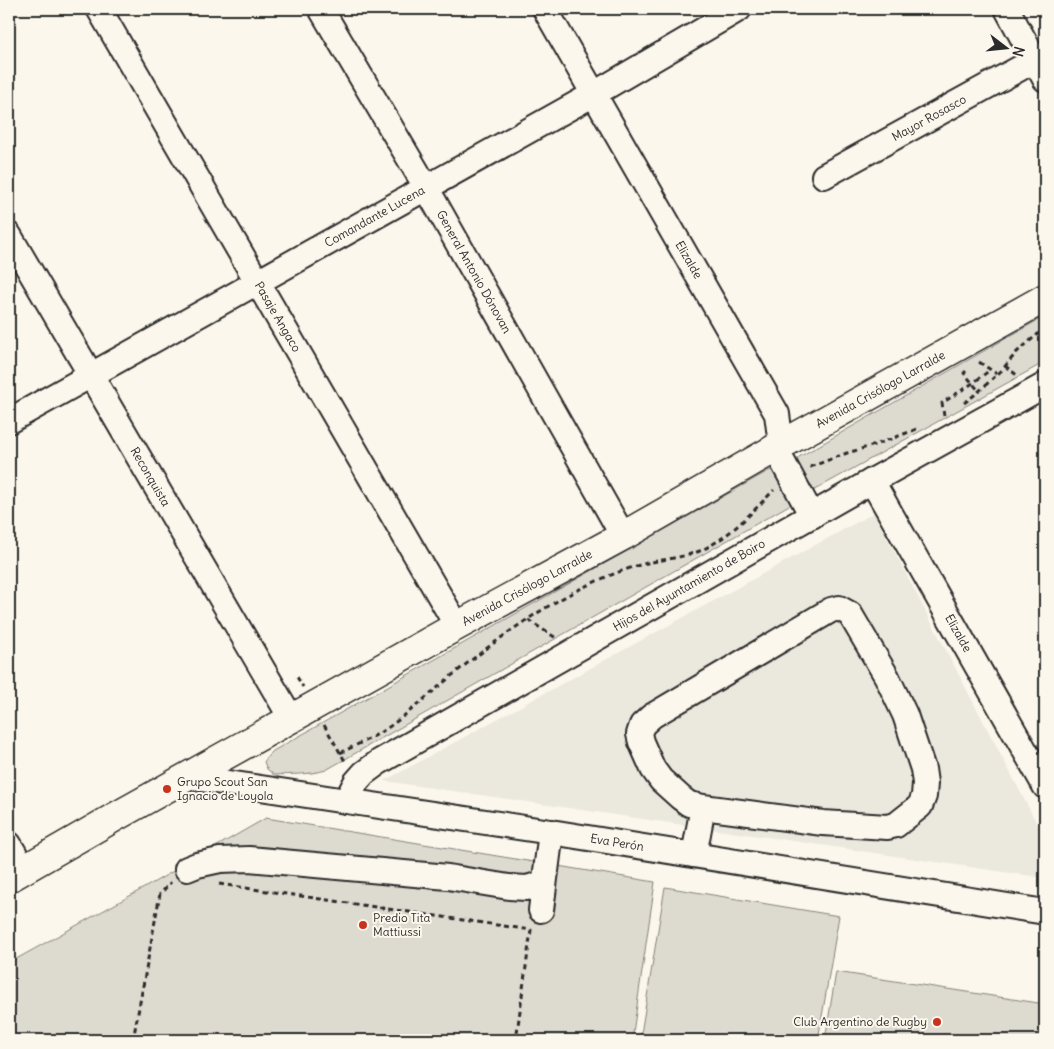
<svg xmlns="http://www.w3.org/2000/svg" width="1054" height="1049" font-family="Delius,sans-serif">
<style>
.built{fill:#ebe8de}
.green{fill:#dddad0;stroke:#84827e}
.lines{fill:none;stroke-linecap:round;stroke-linejoin:round}
.minor-casing{stroke:#2b2b2b;stroke-width:28}
.major-casing{stroke:#2b2b2b;stroke-width:31}
.path{stroke:#2b2b2b;stroke-width:3;stroke-dasharray:5 4;stroke-linecap:butt}
.minor{stroke:#fbf7ec;stroke-width:24}
.major{stroke:#fbf7ec;stroke-width:28}
.poi-dot{fill:#c8321e;stroke:#fbf7ec;stroke-width:2}
.labels{text-anchor:middle;stroke-width:4;stroke-linejoin:round;paint-order:stroke}
.street-label{font-size:12px;fill:#2b2b2b;stroke:#fbf7ec}
.poi-label{font-size:12px;fill:#2b2b2b;stroke:#fbf7ec;text-anchor:start}
</style>
<rect width="100%" height="100%" fill="#fbf7ec"/>
<filter id="ink" filterUnits="userSpaceOnUse"><feTurbulence type="fractalNoise" baseFrequency=".02" numOctaves="2"/><feDisplacementMap in="SourceGraphic" scale="10" xChannelSelector="R" yChannelSelector="G"/><feConvolveMatrix kernelMatrix="1 2 1 2 8 2 1 2 1" color-interpolation-filters="sRGB"/></filter>
<g filter="url(#ink)">
<path class="built" d="M874,513l171,326v39l-661,-97z"/>
<g class="green">
<path d="M1045,316v46l-236,131 -16,-28 6,-8z"/>
<path d="M770,470l6,3 17,28 -2,3 -465,266c-17,5 -34,4 -52,5l-7,-6 -3,-7 4,-6 5,-5z"/>
<path d="M266,818l389,64 -23,158h-623v-77l135,-75z"/>
<path d="M665,887l174,29 -21,124h-178z"/>
<path d="M836,972l209,32v36h-220z"/>
</g>
<g class="lines">
<defs>
<g id="minor">
<path id="s1" d="M99,9l358,617"/>
<path id="s2" d="M321,9l105,178 197,349"/>
<path id="s3" d="M545,9l232,405 4,31 -2,10 33,61"/>
<path d="M1007,9l38,70"/>
<path id="s4" d="M824,176l211,-116"/>
<path id="s5" d="M9,235l282,483"/>
<path id="s6" d="M9,421l585,-327 145,-85"/>
<path id="s7" d="M872,481l173,305"/>
<path id="s8" d="M188,777l363,55 494,80"/>
<path id="s9" d="M346,801l10,-19 8,-9 15,-11 493,-281 173,-96"/>
<path d="M9,844l15,26"/>
<path d="M694,855l9,-48 120,16 64,4 9,-2 24,-19 4,-10 1,-13 -2,-14 -18,-54 -18,-38 -37,-63 -11,-6 -8,2 -179,106 -10,9 -3,9 2,8 12,27 8,11 20,18 8,6 14,3"/>
<path d="M187,869l10,-4 23,-5 29,-1 199,18 61,10 18,1 17,-5"/>
<path d="M541,910l10,-78"/>
</g>
<g id="major">
<path id="s10" d="M9,878l106,-61 342,-191 166,-90 158,-91 264,-147"/>
</g>
</defs>
<use href="#minor" class="minor-casing"/>
<use href="#major" class="major-casing"/>
<g class="path">
<path d="M979,362l18,12"/>
<path d="M1005,366l13,10"/>
<path d="M966,371l-2,2 15,18"/>
<path d="M964,403l13,-10 24,-22 16,-19 28,-24"/>
<path d="M944,416l-2,-13 31,-20 17,-13"/>
<path d="M810,467l37,-14 31,-9 39,-15"/>
<path d="M528,620l28,18"/>
<path d="M297,677l6,10"/>
<path d="M324,725l21,36"/>
<path d="M340,753c18,-9 37,-17 53,-29 22,-16 41,-34 62,-51 29,-23 59,-46 92,-66 30,-18 62,-33 96,-43 20,-5 40,-6 59,-14 29,-14 50,-38 72,-60"/>
<path d="M219,884l312,46 -15,110"/>
<path d="M133,1040l27,-146 11,-12"/>
</g>
<use href="#minor" class="minor"/>
<use href="#major" class="major"/>
</g>
</g>
<g class="poi-dot">
<circle cx="167" cy="789" r="5"/>
<circle cx="363" cy="925" r="5"/>
<circle cx="937" cy="1022" r="5"/>
</g>
<g class="labels">
<g class="street-label">
<text dy="4" stroke="none"><textPath href="#s4" startOffset="120">Mayor Rosasco</textPath></text>
<text dy="4" stroke="none"><textPath href="#s6" startOffset="419">Comandante Lucena</textPath></text>
<text dy="4" stroke="none"><textPath href="#s3" startOffset="289">Elizalde</textPath></text>
<text dy="4" stroke="none"><textPath href="#s2" startOffset="304">General Antonio Dónovan</textPath></text>
<text dy="4" stroke="none"><textPath href="#s1" startOffset="356">Pasaje Angaco</textPath></text>
<text dy="4" stroke="none"><textPath href="#s10" startOffset="999">Avenida Crisólogo Larralde</textPath></text>
<text dy="4" stroke="none"><textPath href="#s5" startOffset="280">Reconquista</textPath></text>
<text dy="4" stroke="none"><textPath href="#s9" startOffset="409">Hijos del Ayuntamiento de Boiro</textPath></text>
<text dy="4" stroke="none"><textPath href="#s10" startOffset="594">Avenida Crisólogo Larralde</textPath></text>
<text dy="4" stroke="none"><textPath href="#s7" startOffset="175">Elizalde</textPath></text>
<text dy="4" stroke="none"><textPath href="#s8" startOffset="434">Eva Perón</textPath></text>
</g>
<g class="poi-label">
<text x="177" y="786">Grupo Scout San<tspan x="177" dy="14">Ignacio de Loyola</tspan></text>
<text x="373" y="922">Predio Tita<tspan x="373" dy="14">Mattiussi</tspan></text>
<text x="927" y="1026" text-anchor="end">Club Argentino de Rugby</text>
</g>
</g>
<rect width="1054" height="1049" fill="none" stroke="#fbf7ec" stroke-width="30"/>
<rect x="15" y="15" width="1024" height="1019" fill="none" stroke="#2b2b2b" stroke-width="2" filter="url(#ink)"/>
<g transform="translate(1006 48) rotate(106)" stroke="#fbf7ec" stroke-width="4" paint-order="stroke">
<path d="M0-4L9 19L0 12L-9 19Z" fill="#2b2b2b"/>
<text y="-8" font-size="14" font-weight="bold" text-anchor="middle" fill="#2b2b2b">N</text>
</g>
</svg>
